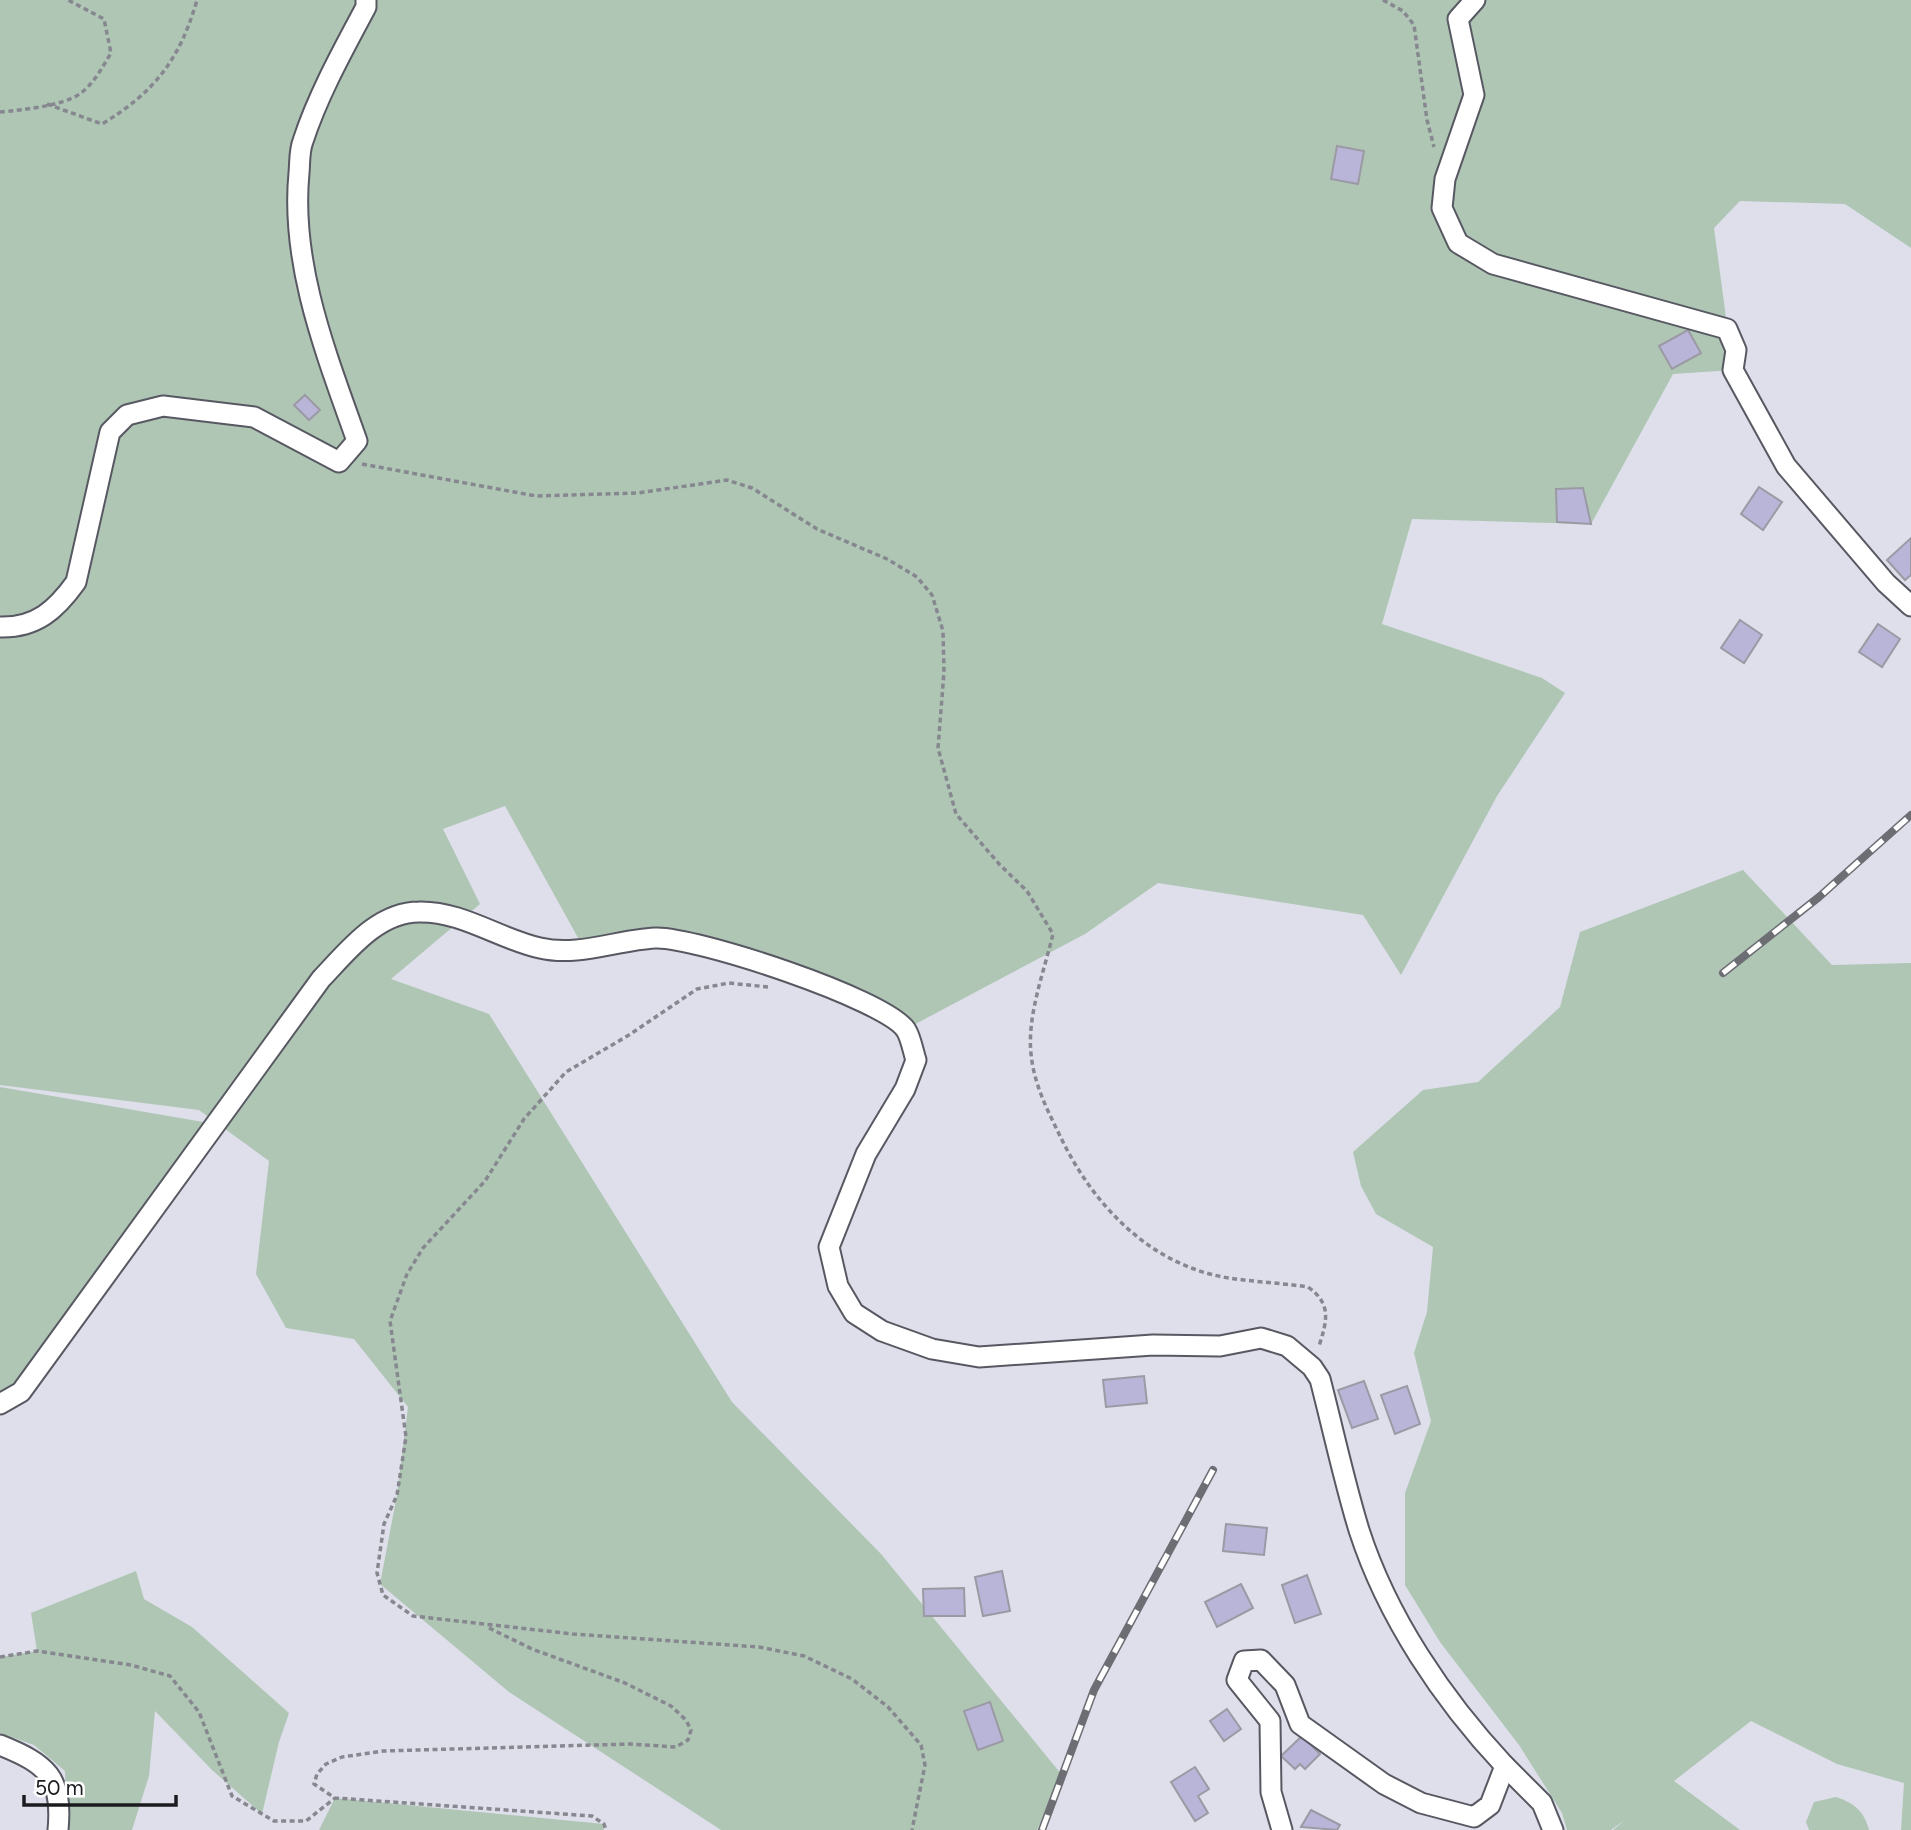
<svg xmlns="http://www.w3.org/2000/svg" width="1911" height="1830" font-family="Figtree,sans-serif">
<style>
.green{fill:#afc6b5}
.building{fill:#b8b5d8;stroke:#9b9aa4;stroke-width:2}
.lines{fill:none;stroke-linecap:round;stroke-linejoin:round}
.street-casing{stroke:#575861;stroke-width:23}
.path{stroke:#86878f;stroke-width:3.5;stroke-dasharray:5 3.5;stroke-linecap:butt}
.street{stroke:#fff;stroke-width:19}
.rail-casing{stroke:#6d6d74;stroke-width:8}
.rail{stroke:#fff;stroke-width:5;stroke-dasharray:16;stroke-linecap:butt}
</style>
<rect width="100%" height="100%" fill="#dedfea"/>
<g class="green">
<path d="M0,0h1911v248l-66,-44 -105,-3 -26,27 19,142 -60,4 -82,150 -179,-5 -30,105 160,54 23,15 -68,103 -96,179 -38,-60 -205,-32 -73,51 -179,95 -72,-45 -177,-46 -75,7 -77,-139 -62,23 37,75 -89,75 98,35 243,388 149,152 181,221 -25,55h-316l-212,-138 -129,-108 17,-89 11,-88 -54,-68 -68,-11 -30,-54 13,-113 -70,-51 -199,-25z"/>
<path d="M1743,870l89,95 79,-2v867h-10l3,-47 -67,-19 -86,-43 -77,60 66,49h-127l12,-10 -14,10h-44l-5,-17 -43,-68 -79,-103 -35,-57v-92l26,-72 -17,-68 13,-41 6,-65 -57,-33 -15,-28 -8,-34 70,-62 55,-8 82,-75 20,-75z"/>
<path d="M0,1087l215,37 -194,268 -21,6z"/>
<path d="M136,1571l8,28 48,28 97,86 -10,29 -17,72 -50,-44 -57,-59 -6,65 -17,54h-65l-2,-59 -31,-26 -34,-12v-76l37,-6 -6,-38z"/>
<path d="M1836,1797c18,6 28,14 33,33h-60l-3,-8 8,-20z"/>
<path d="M335,1798l269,26v6h-285z"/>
</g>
<g class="building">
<path d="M1337,146l27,5 -6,33 -27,-5z"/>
<path d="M1688,330l13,23 -29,16 -13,-23z"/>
<path d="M305,395l15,15 -11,10 -15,-15z"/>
<path d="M1759,487l23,15 -19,28 -22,-16z"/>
<path d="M1583,488l8,36 -34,-2 -1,-33z"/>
<path d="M1911,538v37l-6,5 -18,-20z"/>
<path d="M1740,620l22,15 -18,28 -23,-15z"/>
<path d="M1878,624l22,15 -18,28 -23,-15z"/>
<path d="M1144,1376l3,27 -41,4 -3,-27z"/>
<path d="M1364,1381l14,38 -26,9 -14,-38z"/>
<path d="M1407,1386l13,38 -25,10 -14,-39z"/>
<path d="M1226,1524l41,4 -3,27 -41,-4z"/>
<path d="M1002,1571l8,40 -27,5 -8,-39z"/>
<path d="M1307,1575l14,39 -26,9 -13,-38z"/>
<path d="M1241,1584l12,24 -36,19 -12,-25z"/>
<path d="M964,1588l1,28h-41l-1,-27z"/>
<path d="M990,1702l13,39 -25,9 -14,-39z"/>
<path d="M1227,1709l14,20 -17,12 -14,-20z"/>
<path d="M1302,1736l18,18 -15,15 -5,-5 -5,5 -14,-13z"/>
<path d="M1195,1767l14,22 -11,7 10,17 -13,8 -24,-39z"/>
<path d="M1311,1810l29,15 -3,5 -36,-3z"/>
</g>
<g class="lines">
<defs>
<g id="street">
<path d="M1475,0l-17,19 16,76 -29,84 -3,29 16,35 35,21 234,65 9,21 -3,20 53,96 100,117 25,23"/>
<path d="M0,627c36,1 56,-17 76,-45l34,-150 17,-17 36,-9 91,11 85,45 18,-21c-30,-85 -67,-176 -58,-268 1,-10 0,-22 4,-32 15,-46 40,-91 63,-134v-7"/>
<path d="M0,1404l21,-12 300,-413c26,-27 56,-67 98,-67 43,-1 80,27 121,36 38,9 77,-8 115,-10 38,-2 231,61 251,92 5,8 7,21 10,30l-11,29 -39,65 -37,93 9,39 16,27 28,18 50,18 47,8 174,-12 67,1 41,-8 26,8 25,21 8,12c13,50 24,102 39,151 28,87 84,170 146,236l-15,39 -16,12 -53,-14 -37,-19 -84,-60 -15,-39 -24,-25 -17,1 -7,19 33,41 1,71 11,38"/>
<path d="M0,1745c47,19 63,32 58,85"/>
<path d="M1505,1766l37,37 11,27"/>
</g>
</defs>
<use href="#street" class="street-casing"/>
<g class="path">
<path d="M1383,0l20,11 11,14 13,95 7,27"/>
<path d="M47,104l55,20c53,-32 78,-65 95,-124"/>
<path d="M0,112c21,-2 64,-6 81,-19 13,-10 21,-25 30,-40l-7,-34 -36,-19"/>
<path d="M362,464l174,32 102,-3 89,-13 25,8 65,41 70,30 30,18 15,18 11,36 1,41 -6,76 18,66 44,51 27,26 26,43c-9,38 -26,81 -22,120 3,31 17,57 30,84 33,68 90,128 168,140 26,4 53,5 79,9 24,17 19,34 11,59"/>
<path d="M768,987l-39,-4 -32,6 -68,46 -63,37 -42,47 -39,62 -62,67 -16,26 -17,47 16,116 -9,58 -13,29 -7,49 6,22 30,21 160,18 186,13 45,9 48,23 36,28 33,38 4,20 -13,65"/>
<path d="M489,1628l43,21 93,34 46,23 15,14 5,10 -3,10 -12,7 -46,-3 -247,7 -41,6 -16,7 -9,10 -3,10 21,14 257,18 12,8 2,6"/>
<path d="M0,1657l37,-6 94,14 39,11 29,36 33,84 42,25h32l29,-23"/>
</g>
<use href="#street" class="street"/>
<defs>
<g id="rail">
<path d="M1723,973l96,-76 92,-82"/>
<path d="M1042,1830l52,-140 119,-220"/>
</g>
</defs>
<use href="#rail" class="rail-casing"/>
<use href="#rail" class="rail"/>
</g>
<path d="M24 1795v10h152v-10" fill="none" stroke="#1c1c20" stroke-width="3.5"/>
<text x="35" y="1795" font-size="21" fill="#1c1c20" stroke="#ffffff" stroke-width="5" paint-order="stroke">50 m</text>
</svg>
